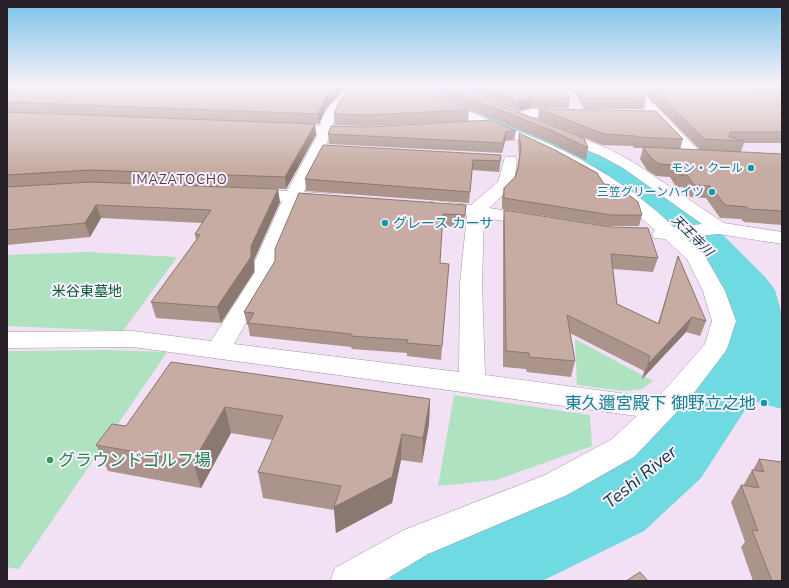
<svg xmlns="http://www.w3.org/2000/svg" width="789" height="588" font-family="'Nunito Sans','Noto Sans JP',sans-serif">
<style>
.green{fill:#aee2c0}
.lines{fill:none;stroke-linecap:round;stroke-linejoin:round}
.river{fill:#70dae3;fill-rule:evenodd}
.minor-casing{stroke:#a796a9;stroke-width:1}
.minor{fill:#fff;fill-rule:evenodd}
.wall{fill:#aa948b}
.shaded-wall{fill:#8b7871}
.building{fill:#c6aca2;stroke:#8b7871}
.culture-dot{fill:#0f9aa8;stroke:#fbf0fc;stroke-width:1.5}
.leisure-dot{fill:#2e9e5b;stroke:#fbf0fc;stroke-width:1.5}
.labels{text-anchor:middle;stroke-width:4;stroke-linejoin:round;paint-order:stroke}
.far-culture-label{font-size:12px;fill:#0d838f;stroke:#fbf0fc;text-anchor:end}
.far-neighbourhood-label{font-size:13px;letter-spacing:1px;fill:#47394a;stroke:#fbf0fc}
.far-water-label{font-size:13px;font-style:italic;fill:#073c40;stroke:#fbf0fc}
.culture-label{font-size:14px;fill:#0d838f;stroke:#fbf0fc;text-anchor:start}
.park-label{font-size:14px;fill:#056037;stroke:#fbf0fc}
.near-culture-label{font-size:17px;fill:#0d838f;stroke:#fbf0fc;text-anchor:end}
.near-leisure-label{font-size:17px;fill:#27864d;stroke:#fbf0fc;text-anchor:start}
.near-water-label{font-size:18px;font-style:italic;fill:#073c40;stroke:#fbf0fc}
</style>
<rect width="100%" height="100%" fill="#f2e0f5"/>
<g class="green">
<path d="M87,252l90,5 -54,74 -116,-5v-71z"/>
<path d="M575,339l78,42 -11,8 -18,2 -47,-6z"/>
<path d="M105,350l62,2 -148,217 -12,-2v-216z"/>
<path d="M454,395l136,20 2,31 -96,34 -58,6z"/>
</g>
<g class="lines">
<path class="river" d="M426,87h31l18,9 128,51 95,63 68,68 9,12 7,25v94l-25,-7 -3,-6 -53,82 -57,53 -102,50h-153l15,-34 178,-70 63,-45 79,-95 -6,-44 -54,-63 -89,-67 -122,-53 -20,-12z"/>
<defs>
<g id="minor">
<path d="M349,87h12c-10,13 -27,22 -28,39l31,2 2,3 -2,3h-33l-27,58 29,2 2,4 -2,4 -6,1 -28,-1 -24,59v11l-41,72 225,28 1,-89 7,-68 -37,-5 -3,-4 3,-4 6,-1 35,4 27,-23 7,-25h10l2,3 -3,24 -25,24 43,7 6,1 3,4 -3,4 -6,1 -48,-7 -2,65 3,92 171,23 14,-14 35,-40 7,-23 -9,-30 -16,-32 -22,-20 -11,-1 -2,-4 3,-4 -43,-37 -34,-24 -42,-21 -89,-38 -20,-13 -8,-10h12c15,20 88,43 114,55 48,21 91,49 129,85l28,-3 -79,-56 -24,-13 -45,-18 -2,-3 2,-3h10l45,18 24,13 91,61 58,9v12l-63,-10 -34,3 20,19 20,35 11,30 -8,25 -3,6 -35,46 -56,59 -67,38 -139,59 -45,27h-53l5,-13 69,-38 141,-55 67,-36 25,-23 -504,-69 -126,1v-16l126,-1 78,10 44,-69v-11l27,-60 -38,-3 -2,-4 2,-4 6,-1 37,2 31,-57 -32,-1 -5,-1 -2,-3 2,-3 5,-1 34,1c2,-16 18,-28 29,-39z"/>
<path d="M625,87h12l63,65 2,3 -2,3h-10z"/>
<path d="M531,109l37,1 6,4 -6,4 -36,-1 -15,4 -6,-4 1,-3z"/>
</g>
</defs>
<use href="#minor" class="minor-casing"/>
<use href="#minor" class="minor"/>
</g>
<g class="wall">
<path d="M7,87l319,22 -7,15h-4l1,11 -30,54 -193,-6 187,19 -26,58v12l-33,51 -65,-5 -5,-16 45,-62 -1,-6 7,-11 -101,-5 -11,19 -83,8z"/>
<path d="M433,87h28l8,6 115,45 4,10 -2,12 -39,-19 -79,-32 -28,-16z"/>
<path d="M466,87h97l7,11 -1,10h-38l-13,3 -40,-16z"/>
<path d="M568,87h67l11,12 -2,10h-60l-8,-14z"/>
<path d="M638,87h144v56h-38l-3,9 41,2v71l-38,-3 -3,-3 -21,-1 -14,-20 -16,-1 -7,-10h-7l-6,-10 -14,-1 -9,-6 -7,-11 3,-11h-9l-1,-2 -31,-1 -64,-26 1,-10 144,30 -3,10 20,1z"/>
<path d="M436,95l33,15 -1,11 -101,5 -32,-1 -1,-11z"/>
<path d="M516,131l-2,9 -9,1 -3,12 -173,-9 -1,-10z"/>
<path d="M519,133l85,51 38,31 -3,11h-31l-106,-17v-11l2,-10 11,-11 3,-8 1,-12 -1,-15z"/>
<path d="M501,155l-2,17 -27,-2 -3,33 -163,-12 -1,-12z"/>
<path d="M466,205l-2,22 -22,-1 -2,37 9,1 -8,96 -34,-4v-3l-55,-4 -1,-2 -101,-11 -2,-11h-1l-3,-13 31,-51z"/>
<path d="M504,210l154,48 -5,14 -40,-3 4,35 41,19 16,-53 4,-14 28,65 -6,15 -14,-4 -44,47 2,-8 -74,-38 5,28 -4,16 -44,-5 -1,-3 -23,-2v-144z"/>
<path d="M171,362l259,37 -1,25 -7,39 -21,-3 -9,43 -56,30 -2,-23 -71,-12 -5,-26 15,-32 -42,-7 -30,55 -93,-17 -12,-26 30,-19z"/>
<path d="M759,459l23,3v119h-29l-12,-34 4,-5 -14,-40 10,-17 2,1 9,-16h1z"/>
</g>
<g class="shaded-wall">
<path d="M7,87h13l-13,6z"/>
<path d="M337,87h10l-21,22 -7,15 -1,-10 7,-16z"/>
<path d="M532,97l-1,11 -13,3 1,-10z"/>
<path d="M315,124l1,11 -30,54 -1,-12z"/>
<path d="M506,131l-1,10 -3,12 1,-10z"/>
<path d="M501,155l-1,10 -1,7 1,-11z"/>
<path d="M278,189l2,13 -26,58v12l-33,51 -4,-16 34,-61z"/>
<path d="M96,205l5,13 -11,19 -5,-14z"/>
<path d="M692,317l-6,15 -44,47 6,-15z"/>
<path d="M430,399l-1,25 -7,39 1,-25z"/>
<path d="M225,407l6,26 -30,55 -8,-26z"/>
<path d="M402,434l-1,26 -9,43 -56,30 -2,-26z"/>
</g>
<g class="building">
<path d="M18,87h319l-12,11 -7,16 -311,-12v-10z"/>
<path d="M353,87h73l10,8 33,15 -102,5 -33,-1 6,-14z"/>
<path d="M447,87h14l8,6 115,45 4,10 -40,-19 -79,-31z"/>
<path d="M484,87h79l4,4 3,7 -38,-1 -13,4z"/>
<path d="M579,87h56l11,12 -60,-1z"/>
<path d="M651,87h91l40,7v38h-52l-1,5 16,4 -41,-2z"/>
<path d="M539,109l117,2 27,28 -46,-2 -2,-1 -31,-2z"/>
<path d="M7,112l308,12 -30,53 -195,-7 -83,5z"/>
<path d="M491,120l25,11h-10l-3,12 -175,-9 3,-8 36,1z"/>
<path d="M519,133l38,18 40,22 7,11 11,1 4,2 19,15 4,13h-31l-107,-17v-10l11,-11 3,-9 3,-20z"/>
<path d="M323,145l178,10 -1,6 -27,-1 -3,32 -165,-13z"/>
<path d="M643,147l139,7v57l-33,-2 -2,-2 -22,-2 -15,-19 -16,-1 -7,-10h-7l-6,-10 -15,-1 -8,-6z"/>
<path d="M90,182l188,7 -27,57v11l-34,50 -66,-5 49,-67 -5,-1 16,-24 -115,-5 -11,18 -78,7v-43z"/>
<path d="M299,193l167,12 -1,10 -22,-1 -3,49 9,1 -7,82 -35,-3 1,-3 -57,-4v-2l-103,-11 6,-10 -10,-1 31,-51v-12z"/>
<path d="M504,210l107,17 37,1 10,30 -47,-4 6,50 42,20 19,-68 28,65 -14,-4 -44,47 2,-8 -83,-41 8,46 -46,-4v-4l-23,-2z"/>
<path d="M171,362l259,37 -7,39 -21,-4 -10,43 -58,30 7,-21 -83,-14 25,-56 -58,-9 -32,55 -97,-17 16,-21 14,2z"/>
<path d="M759,459l23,3v119h-10l-20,-51 6,1 -17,-46 18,3 -7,-18 12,2z"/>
<path d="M640,572l8,9h-22z"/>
</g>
<linearGradient id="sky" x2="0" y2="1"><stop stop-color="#78c3e6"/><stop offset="0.51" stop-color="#f9f1fa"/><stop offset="1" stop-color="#f9f1fa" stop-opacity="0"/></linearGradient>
<rect width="789" height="169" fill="url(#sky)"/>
<g class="culture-dot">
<circle cx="751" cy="168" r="4"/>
<circle cx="712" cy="192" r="4"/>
<circle cx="385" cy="223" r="4"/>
<circle cx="764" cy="403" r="4"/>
</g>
<circle class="leisure-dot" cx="50" cy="460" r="4"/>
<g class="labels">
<g class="far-culture-label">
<text x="743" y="172">モン・クール</text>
<text x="704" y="196">三笠グリーンハイツ</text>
</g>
<g class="far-neighbourhood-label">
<text x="180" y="184">IMAZATOCHO</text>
</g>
<g class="far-water-label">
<text transform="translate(693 235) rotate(45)" y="5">天王寺川</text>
</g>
<g class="culture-label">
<text x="393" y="228">グレース カーサ</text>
</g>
<g class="park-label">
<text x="87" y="296">米谷東墓地</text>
</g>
<g class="near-culture-label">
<text x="756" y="409">東久邇宮殿下 御野立之地</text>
</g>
<g class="near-leisure-label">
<text x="58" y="466">グラウンドゴルフ場</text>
</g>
<g class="near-water-label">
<text transform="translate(640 477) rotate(-39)" y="6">Teshi River</text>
</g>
</g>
<rect width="789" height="588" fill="none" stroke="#272028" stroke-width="16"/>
</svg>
